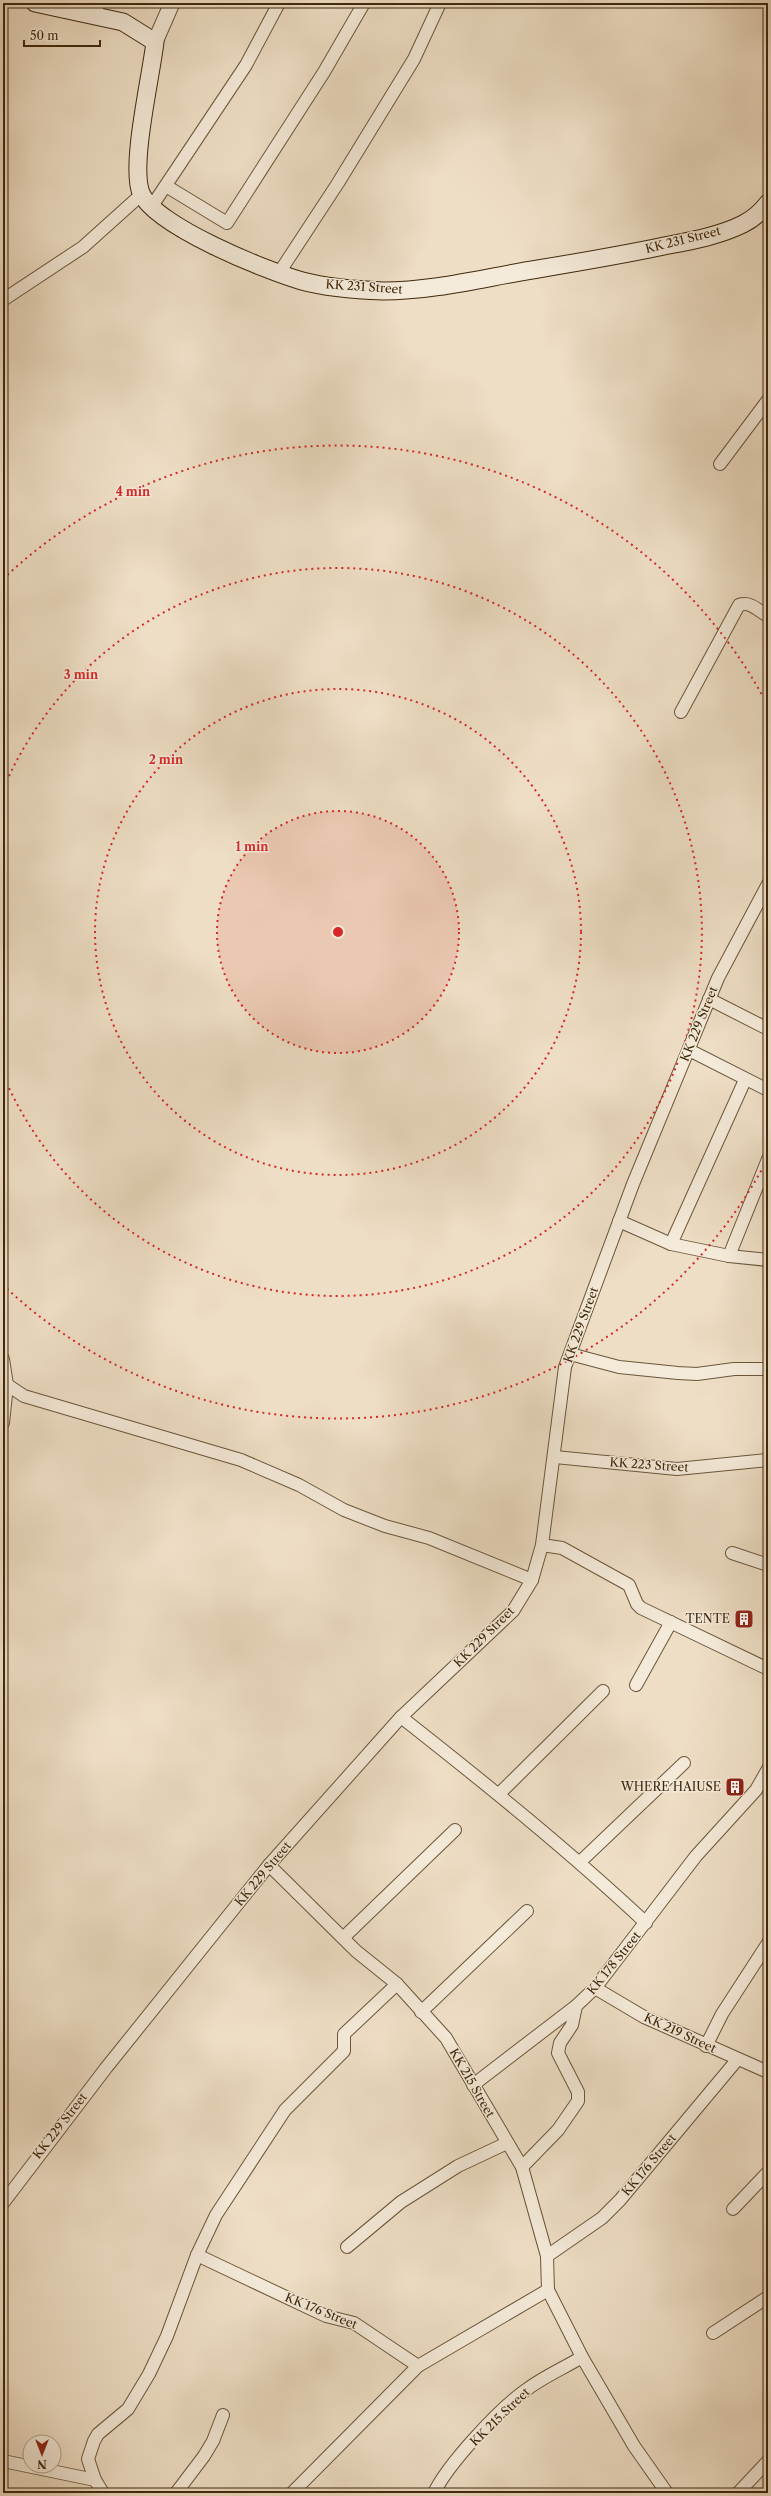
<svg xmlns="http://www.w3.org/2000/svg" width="771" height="2496" font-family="'Libre Caslon Text',serif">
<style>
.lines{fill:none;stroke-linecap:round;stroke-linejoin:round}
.minor-casing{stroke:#6b563a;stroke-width:14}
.tertiary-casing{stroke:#6b563a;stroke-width:17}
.secondary-casing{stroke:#3f280c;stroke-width:19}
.minor{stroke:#f4ead9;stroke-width:12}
.tertiary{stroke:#f4ead9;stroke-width:15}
.secondary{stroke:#f4ead9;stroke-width:17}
.ring{fill:none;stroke:#d62828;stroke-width:2;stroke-dasharray:2 4}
.labels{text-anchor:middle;stroke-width:3;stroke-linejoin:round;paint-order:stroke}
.street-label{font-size:12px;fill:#3f280c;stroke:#f4ead9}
.poi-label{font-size:12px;fill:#3f280c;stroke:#f4ead9;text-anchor:end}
.centre{fill:#d62828;stroke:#f4ead9;stroke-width:2}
.ring-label{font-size:12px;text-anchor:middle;font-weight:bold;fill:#d62828;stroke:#f4ead9;stroke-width:3;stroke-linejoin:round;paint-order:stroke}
</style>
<rect width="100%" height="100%" fill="#eedec5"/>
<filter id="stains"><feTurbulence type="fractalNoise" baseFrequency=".005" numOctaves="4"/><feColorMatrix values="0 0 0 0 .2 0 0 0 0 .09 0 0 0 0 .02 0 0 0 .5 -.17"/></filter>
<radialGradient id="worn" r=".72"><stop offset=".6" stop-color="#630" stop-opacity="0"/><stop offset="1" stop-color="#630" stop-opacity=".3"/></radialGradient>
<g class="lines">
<defs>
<g id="minor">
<path d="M89,13l11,-10"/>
<path d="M166,186l61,37 97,-151 40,-69"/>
<path d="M152,206l94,-141 33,-62"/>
<path d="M279,273l59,-90 76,-124 26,-56"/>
<path d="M3,300l80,-53 59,-53"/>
<path d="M720,464l48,-64"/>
<path d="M681,712l58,-107c12,-4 19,6 29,11"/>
<path d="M709,999l59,30"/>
<path d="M689,1050l79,40"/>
<path d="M619,1221l52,23 58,12 39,4"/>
<path d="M671,1244l74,-164"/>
<path d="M729,1256l39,-97"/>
<path d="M570,1354l49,13 59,6 19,1 37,-5h34"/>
<path d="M3,1359l4,26 -4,38"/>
<path d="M3,1382l21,14 217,64 58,25 45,25 41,16 44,12 103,42"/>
<path d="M555,1457l122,12 91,-9"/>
<path d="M542,1545l20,3 67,37 8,19 4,4 127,61"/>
<path d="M732,1553l36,12"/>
<path d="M636,1685l35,-63"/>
<path d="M401,1717c84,66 167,133 245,206"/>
<path d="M499,1794l104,-103"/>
<path d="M580,1862l104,-99"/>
<path d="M269,1865l87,86 41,33 49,54 76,129 25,89 1,34 34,67 52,89 33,47"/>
<path d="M344,1937l111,-107"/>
<path d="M595,1988l49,29 124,55"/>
<path d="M421,2012l106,-101"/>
<path d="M706,2046l16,-32 46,-71"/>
<path d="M473,2085l103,-79"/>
<path d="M522,2167l36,-37 20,-29v-9l-20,-39 2,-10 12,-18 4,-19 19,-18 101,-132 60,-66 12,-21"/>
<path d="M3,2203l103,-135 163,-203 132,-148 112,-106 19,-31 10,-35 23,-178 68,-183 85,-206 50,-94"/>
<path d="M733,2209l35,-37"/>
<path d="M347,2247l54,-45 57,-36 49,-23"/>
<path d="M197,2255l129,61 28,7 64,43"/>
<path d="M547,2256l55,-38 18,-18 117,-140"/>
<path d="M713,2333l55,-36"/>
<path d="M3,2461l92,19 8,13"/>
<path d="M95,2480l-7,-21 6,-18 4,-7 30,-25 21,-35 18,-38 30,-81 19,-40 69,-105 59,-59v-17l53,-50"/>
<path d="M176,2493l28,-37 9,-15 10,-26"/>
<path d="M292,2493l126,-127 130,-76"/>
<path d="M434,2493c14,-29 65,-84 92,-103 17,-13 38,-22 56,-33"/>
<path d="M738,2493l30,-32"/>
</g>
<path id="tertiary" d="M155,42l17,-39"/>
<path id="secondary" d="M35,3l88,19 32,20c-4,35 -25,123 -14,151 14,33 126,78 161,88 26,7 54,9 81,10 52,0 104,-14 155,-22 42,-7 84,-14 126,-23 26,-5 55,-10 79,-22 10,-5 18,-12 25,-21"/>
</defs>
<use href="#minor" class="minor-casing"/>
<use href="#tertiary" class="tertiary-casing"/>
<use href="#secondary" class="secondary-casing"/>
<use href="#minor" class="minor"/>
<use href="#tertiary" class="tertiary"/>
<use href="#secondary" class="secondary"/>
</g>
<circle cx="338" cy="932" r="121" fill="#d62828" fill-opacity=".12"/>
<g class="ring">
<circle cx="338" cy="932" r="121"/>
<circle cx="338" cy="932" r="243"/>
<path d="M4 787A364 364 0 1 1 4 1077"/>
<path d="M767 1160A486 486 0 0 1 3 1285M3 579A486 486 0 0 1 767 704"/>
</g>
<defs>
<symbol id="building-square" viewBox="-11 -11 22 22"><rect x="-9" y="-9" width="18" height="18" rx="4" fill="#8f2418" stroke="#f4ead9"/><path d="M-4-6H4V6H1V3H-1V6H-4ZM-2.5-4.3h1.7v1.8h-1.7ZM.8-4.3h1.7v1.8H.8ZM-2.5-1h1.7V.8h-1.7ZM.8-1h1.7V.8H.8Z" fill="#fff"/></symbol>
</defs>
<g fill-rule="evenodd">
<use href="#building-square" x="733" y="1608" width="22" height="22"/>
<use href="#building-square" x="724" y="1776" width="22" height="22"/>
</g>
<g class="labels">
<g class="street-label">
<text transform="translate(683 240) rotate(-14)" y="4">KK 231 Street</text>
<text transform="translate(364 287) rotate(4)" y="4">KK 231 Street</text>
<text transform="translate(699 1024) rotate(-68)" y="4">KK 229 Street</text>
<text transform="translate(581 1325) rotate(-70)" y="4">KK 229 Street</text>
<text transform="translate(649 1465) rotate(4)" y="4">KK 223 Street</text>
<text transform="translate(484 1637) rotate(-45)" y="4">KK 229 Street</text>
<text transform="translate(263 1874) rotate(-50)" y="4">KK 229 Street</text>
<text transform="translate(614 1963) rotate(-51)" y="4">KK 178 Street</text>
<text transform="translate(680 2033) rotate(25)" y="4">KK 219 Street</text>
<text transform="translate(472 2083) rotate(60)" y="4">KK 215 Street</text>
<text transform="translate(60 2126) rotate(-52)" y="4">KK 229 Street</text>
<text transform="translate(649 2165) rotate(-50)" y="4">KK 176 Street</text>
<text transform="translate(321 2311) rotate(22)" y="4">KK 176 Street</text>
<text transform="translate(500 2417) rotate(-44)" y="4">KK 215 Street</text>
</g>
<g class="poi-label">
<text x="730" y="1623">TENTE</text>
<text x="721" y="1791">WHERE HAIUSE</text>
</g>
</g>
<circle cx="338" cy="932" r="6" class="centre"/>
<g class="ring-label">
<text x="133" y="496">4 min</text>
<text x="81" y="679">3 min</text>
<text x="166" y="764">2 min</text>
<text x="252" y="851">1 min</text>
</g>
<rect width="771" height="2496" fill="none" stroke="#eedec5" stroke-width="16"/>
<rect x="4" y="4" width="763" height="2488" fill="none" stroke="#3f280c" stroke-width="2"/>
<rect x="8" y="8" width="755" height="2480" fill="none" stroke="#3f280c"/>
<g transform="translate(42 2454) rotate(180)"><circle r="19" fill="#f4ead9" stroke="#ac9c87"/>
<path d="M0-3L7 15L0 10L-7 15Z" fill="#8f2418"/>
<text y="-6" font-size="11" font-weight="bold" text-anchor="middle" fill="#3f280c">N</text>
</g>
<path d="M24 40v6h76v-6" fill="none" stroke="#3f280c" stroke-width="2"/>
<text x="30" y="40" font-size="12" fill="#3f280c" stroke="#f4ead9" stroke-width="3" paint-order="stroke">50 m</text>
<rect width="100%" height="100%" filter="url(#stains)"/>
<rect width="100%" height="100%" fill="url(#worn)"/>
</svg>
